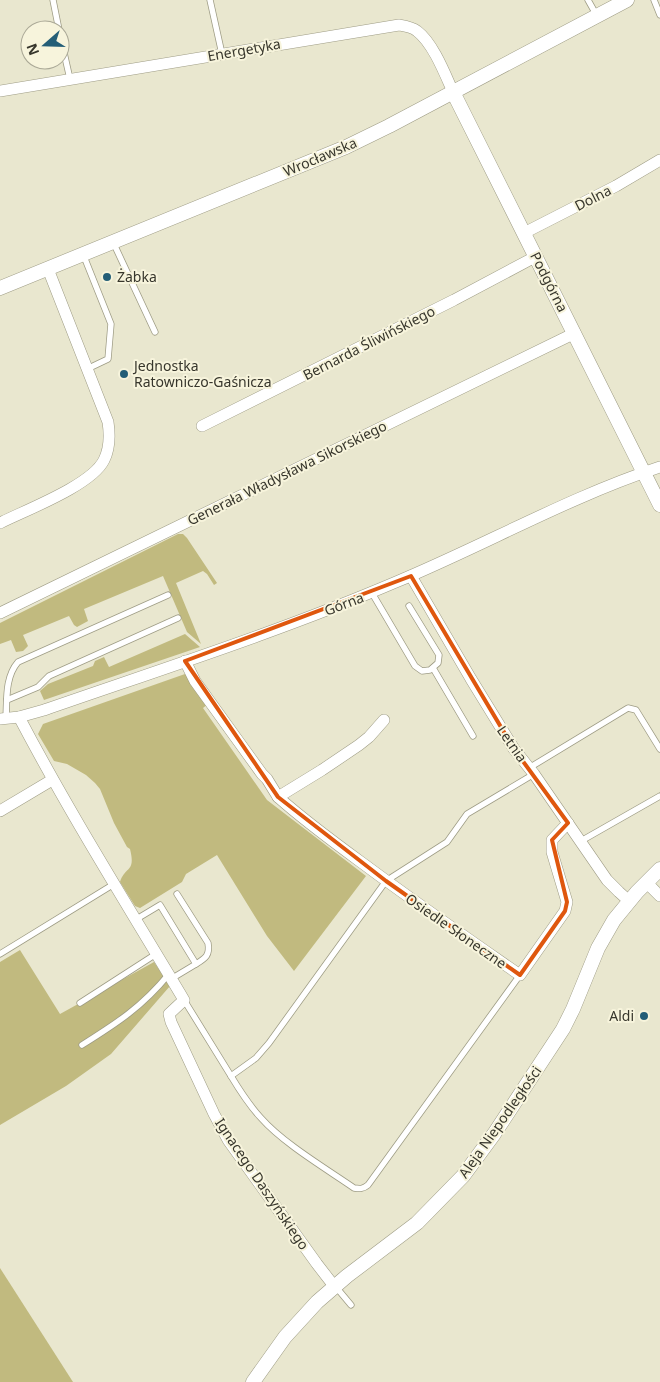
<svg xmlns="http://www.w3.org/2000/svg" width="660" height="1382" font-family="'Noto Sans',sans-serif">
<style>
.green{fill:#c1ba7f}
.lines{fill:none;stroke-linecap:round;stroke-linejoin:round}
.service-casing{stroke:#9e9c85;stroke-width:7}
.minor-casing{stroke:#9e9c85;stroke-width:12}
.tertiary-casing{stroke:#9e9c85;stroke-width:15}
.service{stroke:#fff;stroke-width:5.5}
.minor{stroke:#fff;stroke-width:11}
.tertiary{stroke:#fff;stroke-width:14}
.marked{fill:none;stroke:#df570e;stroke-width:4;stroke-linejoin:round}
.poi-dot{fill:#245e77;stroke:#f7f4dc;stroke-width:2}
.labels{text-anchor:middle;stroke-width:4;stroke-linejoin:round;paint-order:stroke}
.street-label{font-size:14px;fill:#37362c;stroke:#f7f4dc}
.poi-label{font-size:14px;fill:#37362c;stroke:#f7f4dc;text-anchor:start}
</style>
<rect width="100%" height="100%" fill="#e9e7cf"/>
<g class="green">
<path d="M178,534h5l4,4 30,45 -3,2 -7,-11 -4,-3 -27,12 25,61 -14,-12 -24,-56 -79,33 4,12 -11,6 -3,-2 -5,-9 -46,19 5,11 -5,5 -7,1 -5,-12 -11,4v-21z"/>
<path d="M185,634l15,13 -156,53 -4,-9 8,-7 45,-18 2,-5 9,-4 5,10z"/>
<path d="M185,674l23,30 -5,4 64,92 99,76 -72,95 -27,-35 -50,-81 -31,19 -4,8 -42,26 -5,-2 -15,-24c5,-16 16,-9 10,-33l-3,-2 -13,-24 -14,-34 -5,-6 -9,-8 -19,-11 -13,-3 -16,-27 5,-10z"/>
<path d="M20,950l40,64 94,-52 16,24 -59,68 -45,32 -66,39v-163z"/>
<path d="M0,1268l73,114h-73z"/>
</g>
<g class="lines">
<defs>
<g id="service">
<path d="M53,0l6,30"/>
<path d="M210,0l12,54"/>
<path d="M588,0l9,16"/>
<path d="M654,0l6,15"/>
<path d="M60,35l10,44"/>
<path d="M113,242l42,90"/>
<path d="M83,254l28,70 -3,35 -21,10"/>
<path d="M372,593l43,73 7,5 8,-1 8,-7 1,-8 -30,-49"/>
<path d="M433,668l40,68"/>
<path d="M7,700l31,-13 11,-11 129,-58"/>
<path d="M6,718c1,-19 -1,-41 12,-56l150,-67"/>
<path d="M529,768l99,-60 8,2 24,39"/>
<path d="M581,841l79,-45"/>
<path d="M177,894l31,49c2,12 -2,15 -12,21"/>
<path d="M135,920l25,-15 36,59 -25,15"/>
<path d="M0,954l114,-70"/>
<path d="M184,1000l47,76 25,-18 13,-15 117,-162 61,-39 20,-28 67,-40"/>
<path d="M80,1003l76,-49"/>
<path d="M82,1045c35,-22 60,-38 87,-71"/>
<path d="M231,1076c9,15 18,29 30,42 22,25 64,50 93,70 6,1 9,1 14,-3l152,-210"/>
<path d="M336,1287l15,18"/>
</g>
<g id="minor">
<path d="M0,91l399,-66c6,1 13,2 18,6 16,12 28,43 36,61"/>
<path d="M524,233l92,-47 44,-26"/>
<path d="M202,426l252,-126 81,-43"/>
<path d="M0,523c26,-13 92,-38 104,-63 6,-12 6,-25 4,-38l-60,-153"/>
<path d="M411,576l60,103 43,70 20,25 73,106 12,12 10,9"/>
<path d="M0,613l575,-280"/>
<path d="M185,661l10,20 67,93 5,5 11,18 44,-27 37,-25 10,-8 15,-17"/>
<path d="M19,717c51,97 109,189 165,283l-15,14 2,8 43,92 14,26 89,124 17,22"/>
<path d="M0,719l19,-2 25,-7c118,-41 237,-79 352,-128 89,-37 173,-85 264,-115"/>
<path d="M278,797c28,25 57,46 87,68 51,38 103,74 155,110l45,-64 2,-9 -15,-50v-12l16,-17"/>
<path d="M0,811l52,-31"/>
<path d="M646,882l14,14"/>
</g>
<g id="tertiary">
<path d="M453,92l207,413"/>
<path d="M0,288l346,-141 43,-21 238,-126"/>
<path d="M253,1382l32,-45 32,-35 30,-26 70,-53 46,-47 31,-42 69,-105 10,-20 25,-61 16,-28 23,-28 23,-23"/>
</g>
</defs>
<use href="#service" class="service-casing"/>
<use href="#minor" class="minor-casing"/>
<use href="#tertiary" class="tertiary-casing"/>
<use href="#service" class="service"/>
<use href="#minor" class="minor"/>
<use href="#tertiary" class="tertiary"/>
</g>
<path class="marked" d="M411,576l103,173 54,74 -16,17 15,62 -2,9 -45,64 -134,-94 -108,-84 -93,-136z"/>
<g class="poi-dot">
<circle cx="107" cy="277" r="5"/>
<circle cx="124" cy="374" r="5"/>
<circle cx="644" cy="1016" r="5"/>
</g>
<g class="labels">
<g class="street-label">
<text transform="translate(244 50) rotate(-10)" y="5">Energetyka</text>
<text transform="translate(320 157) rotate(-23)" y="5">Wrocławska</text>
<text transform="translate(593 198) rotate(-27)" y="5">Dolna</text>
<text transform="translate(549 282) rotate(63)" y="5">Podgórna</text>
<text transform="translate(369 343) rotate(-27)" y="5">Bernarda Śliwińskiego</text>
<text transform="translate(287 473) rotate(-26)" y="5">Generała Władysława Sikorskiego</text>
<text transform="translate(344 604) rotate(-21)" y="5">Górna</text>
<text transform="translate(512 744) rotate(55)" y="5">Letnia</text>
<text transform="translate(456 931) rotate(35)" y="5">Osiedle Słoneczne</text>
<text transform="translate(500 1122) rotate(-55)" y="5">Aleja Niepodległości</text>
<text transform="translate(262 1184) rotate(56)" y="5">Ignacego Daszyńskiego</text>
</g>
<g class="poi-label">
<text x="117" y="282">Żabka</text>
<text x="134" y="371">Jednostka<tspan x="134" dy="16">Ratowniczo-Gaśnicza</tspan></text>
<text x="634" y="1021" text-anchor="end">Aldi</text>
</g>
</g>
<g transform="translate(45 45) rotate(250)"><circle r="24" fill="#f7f4dc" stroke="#aaa896"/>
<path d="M0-4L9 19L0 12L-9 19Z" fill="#245e77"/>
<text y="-8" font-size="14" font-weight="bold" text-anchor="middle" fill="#37362c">N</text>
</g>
</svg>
